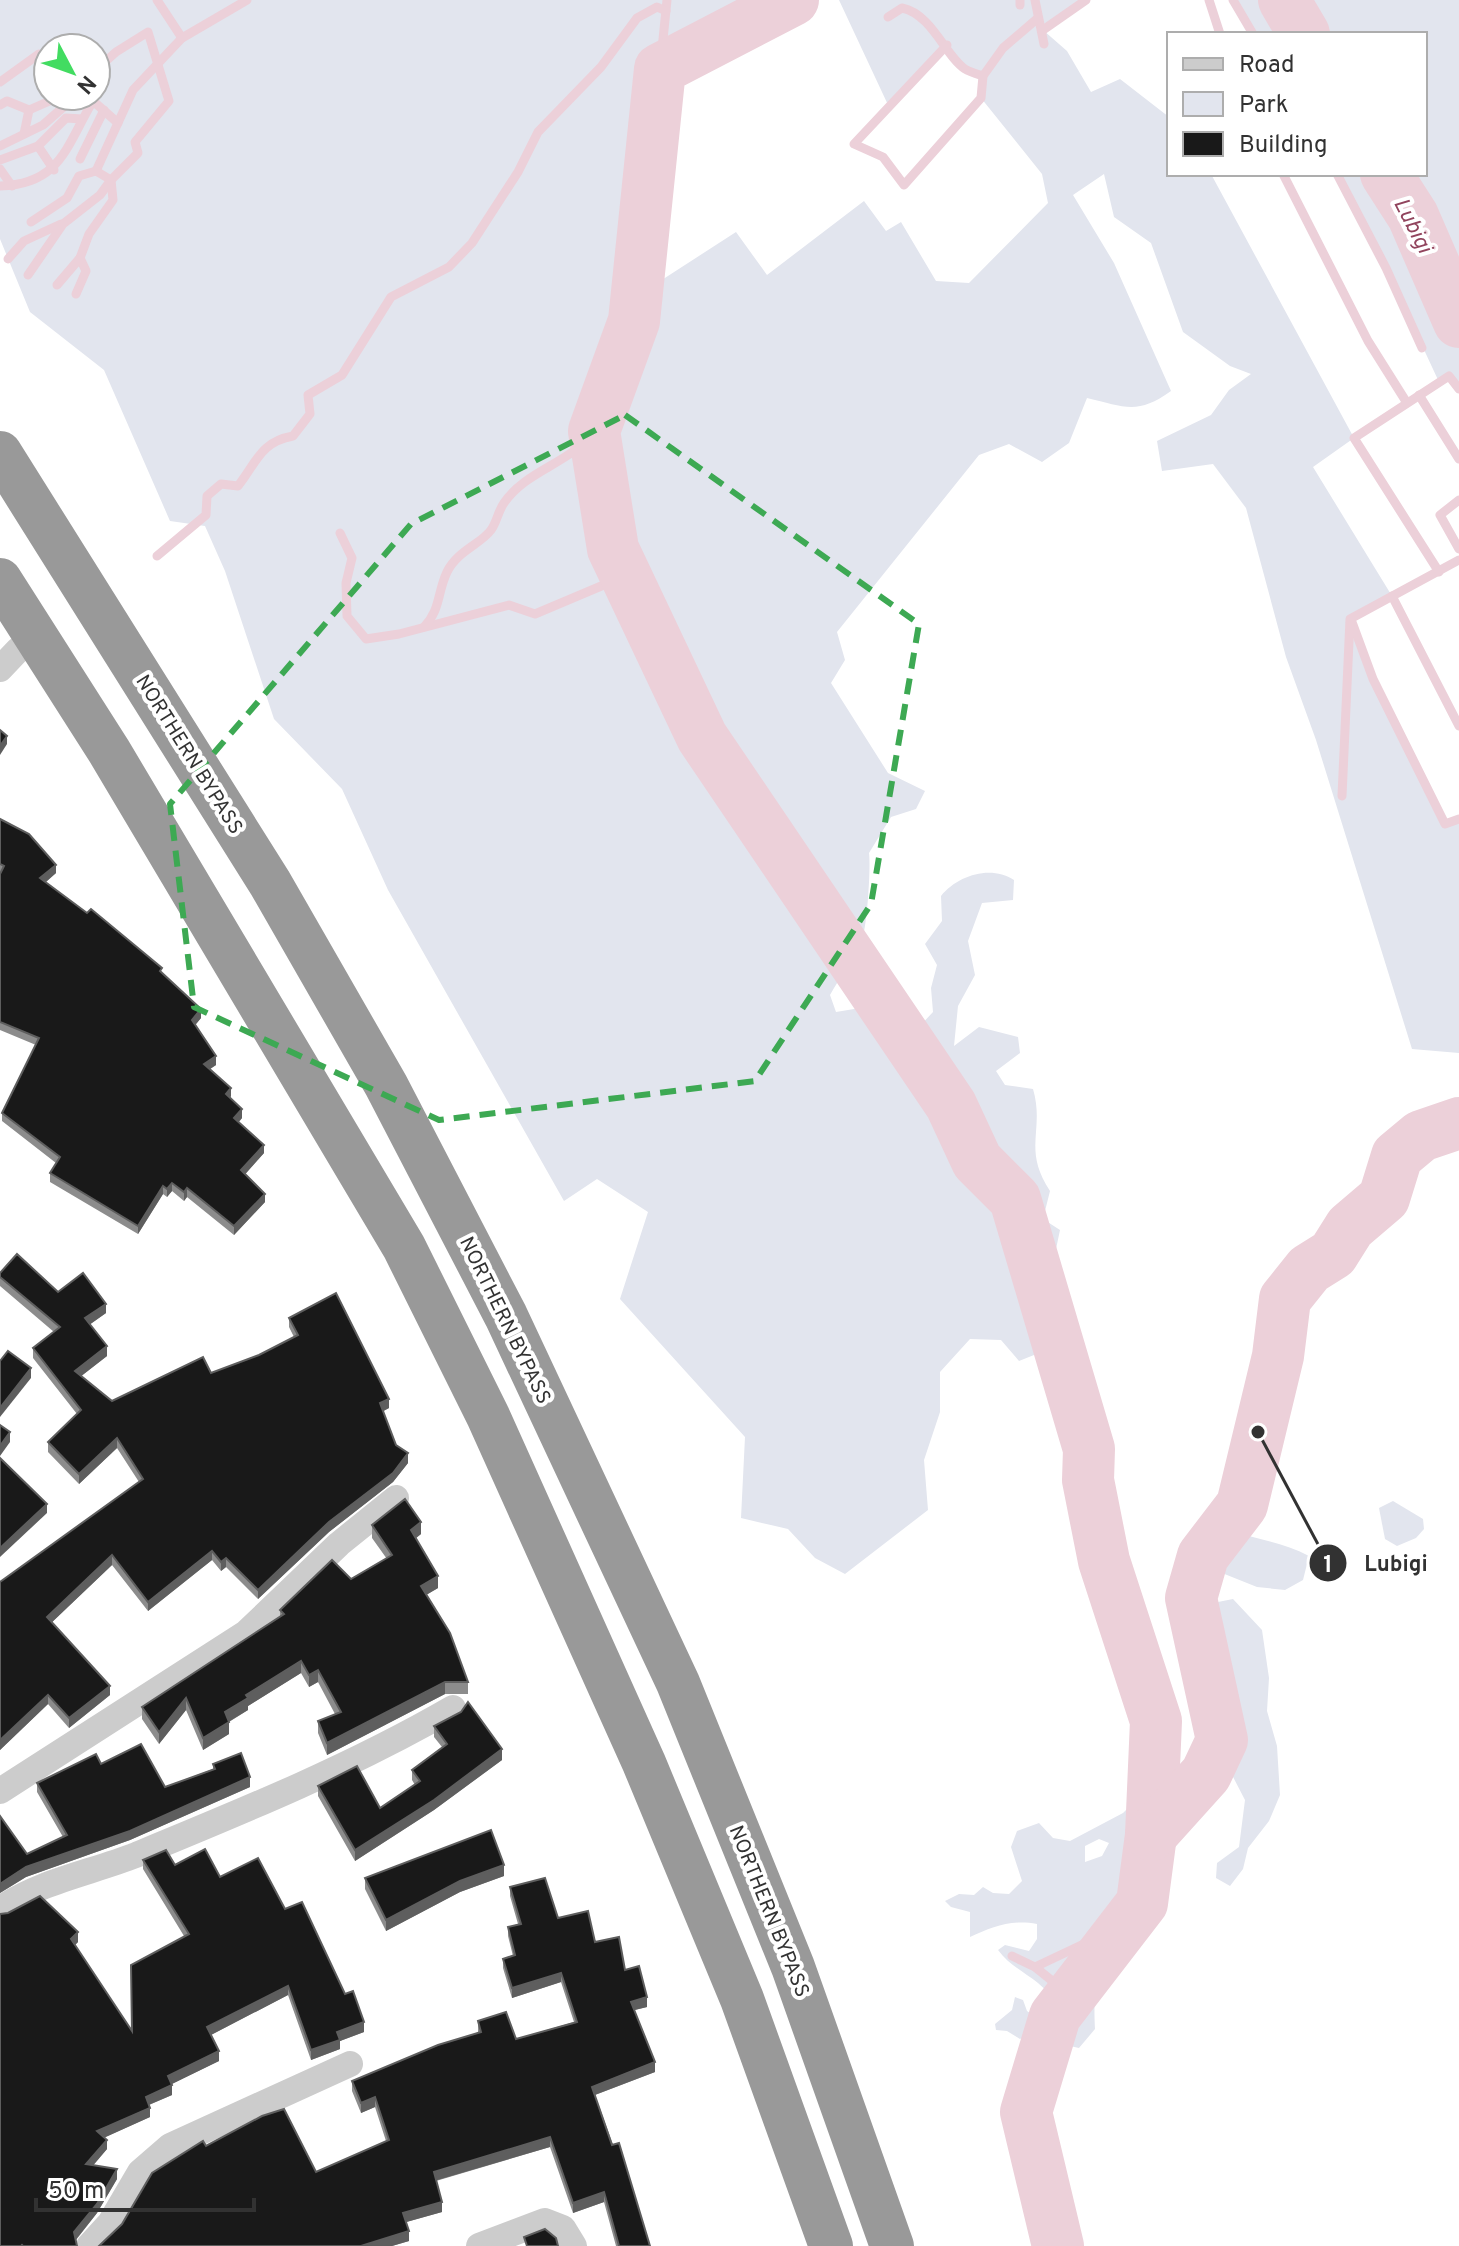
<svg xmlns="http://www.w3.org/2000/svg" width="1459" height="2246" font-family="Overpass,sans-serif">
<style>
.green{fill:#e2e5ee;fill-rule:evenodd}
.water{fill:#ecd0d9}
.lines{fill:none;stroke-linecap:round;stroke-linejoin:round}
.stream{stroke:#ecd0d9;stroke-width:9}
.river{stroke:#ecd0d9;stroke-width:52}
.street{stroke:#ccc;stroke-width:26}
.highway{stroke:#999;stroke-width:44}
.wall{fill:#8c8c8c}
.shaded-wall{fill:#5e5e5e}
.building{fill:#191919;stroke:#5e5e5e;stroke-width:2}
.marked{fill:none;stroke:#3da953;stroke-width:6;stroke-dasharray:16 10;stroke-linejoin:round}
.labels{text-anchor:middle;stroke-width:8;stroke-linejoin:round;paint-order:stroke}
.street-label{font-size:20px;fill:#323232;stroke:#fff}
.water-label{font-size:22px;font-style:italic;fill:#91445d;stroke:#fff}
.leader{fill:none;stroke:#323232;stroke-width:3}
.callout-dot{fill:#323232;stroke:#fff;stroke-width:3}
.mark-label{font-size:24px;text-anchor:middle;font-weight:bold;fill:#fff}
.callout-label{font-size:22px;text-anchor:middle;font-weight:bold;fill:#323232;stroke:#fff;stroke-width:8;stroke-linejoin:round;paint-order:stroke}
</style>
<rect width="100%" height="100%" fill="#fff"/>
<g class="green">
<path d="M0,0h787l-49,31 -78,38 -23,227 99,-64 31,43 97,-74 22,30 15,-9 35,59 33,2 79,-80 -6,-29 -61,-76 1,-22 -20,-8 -15,-22 -58,61 -50,-107h247l-43,30 24,21 24,41 29,-13 49,38v57h42l143,264 -41,29 79,129 -41,23 22,60 72,144 14,-4v234l-47,-4 -96,-309 -30,-83 -40,-149 -33,-44 -51,7 -5,-30 54,-26 18,-25 22,-16 -21,-8 -47,-34 -32,-89 -37,-26 -10,-43 -31,21 41,68 57,128c-33,24 -46,16 -84,7l-18,45 -27,19 -33,-18 -30,11 -142,177 8,28 -14,23 57,90 37,18 -9,18 -25,8 -22,36c2,14 -2,74 -7,87 -8,19 -22,37 -32,55l6,17 24,-4 19,-43 9,4 11,16 -23,26 8,16 33,2 16,-17 -2,-24 6,-23 -12,-21 17,-23 -1,-25c17,-21 50,-31 73,-16l-1,20 -31,3 -14,38 7,34 -17,31 -4,40 25,-19 39,10 2,16 -24,18 9,14 28,4c12,41 -11,60 17,102l-7,28 17,11 -4,19 -39,27 22,77 -20,8 -18,-21 -31,-1 -30,33v40l-16,48 4,50 -83,64 -30,-16 -27,-29 -47,-11 4,-81 -125,-138 28,-87 -51,-33 -33,22 -176,-311 -46,-101 -68,-70 -49,-148 -20,-45 -35,-5 -66,-151 -74,-58 -30,-73zM48,48h48v48h-48z"/>
<path d="M1233,0h226v389l-10,-13 -10,6 -53,-114 -49,-94h88v-140h-172z"/>
<path d="M1393,1501l30,18 1,10 -8,9 -19,8 -12,-7 -6,-31z"/>
<path d="M1219,1526c29,13 60,14 90,30l-6,24 -18,10 -28,-3 -40,-16 -20,-26 12,-16z"/>
<path d="M1233,1599l29,31 7,48 -2,33 10,35 3,49 -11,26 -21,27 -5,21 -13,17 -14,-8 1,-15 22,-16 6,-47 -14,-27 -13,25 -23,21 -28,10 -46,52 -5,27 17,16c-32,41 -41,52 -38,105l-16,19 -9,-2c-7,-21 -14,-49 -32,-63 -14,-11 -29,-18 -40,-33l7,-5 24,6 8,-12v-15c-26,-5 -45,3 -67,13v-25l-19,-5 -6,-6 14,-7 15,1 9,-8 10,6 16,1 13,-13 -11,-34 6,-16 22,-8 14,15 17,3 53,-28 13,-13 35,-19 26,-8 21,-30 -23,-66 -8,-50 21,-23zM1099,1839l10,4 -7,13 -17,6v-16z"/>
<path d="M1015,1997l8,3 4,11 10,7 -7,16 -10,5 -13,-8 -11,-1 -1,-6 17,-14z"/>
</g>
<g class="water">
<path d="M1413,1132v18l-20,18 -17,-24 12,4 14,-3z"/>
<path d="M1387,1188l9,10 -15,19 -14,7 -33,48 -32,17 -18,23 -9,-22 14,-18 44,-33 9,-22z"/>
<path d="M1045,2194l27,31 1,21h-30l-6,-38z"/>
</g>
<g class="lines">
<g class="stream">
<path d="M157,0l25,38"/>
<path d="M1020,0v5"/>
<path d="M1035,0l9,44"/>
<path d="M1209,0l11,34"/>
<path d="M1233,0l20,34"/>
<path d="M888,17l14,-9c30,6 44,49 63,61 5,3 12,5 18,7"/>
<path d="M1043,30l43,-30"/>
<path d="M947,45l-93,99 29,13 21,28 77,-87 2,-22 20,-28 35,-30"/>
<path d="M660,69l7,-69"/>
<path d="M0,82l39,-28 9,6"/>
<path d="M0,105l7,-4 22,9 32,-14"/>
<path d="M24,134l5,-24"/>
<path d="M0,146l43,-21 33,-29"/>
<path d="M38,146l16,24"/>
<path d="M80,159l24,-49"/>
<path d="M0,160l38,-14 28,-28 16,1"/>
<path d="M0,169l12,17"/>
<path d="M96,171l37,-81 49,-52 65,-38"/>
<path d="M1283,174l85,167 39,62"/>
<path d="M1337,174l49,94 36,80"/>
<path d="M0,186c61,-2 66,-40 93,-85l25,22"/>
<path d="M31,222l36,-24 12,-22 17,-5 15,9 27,-27 -3,-11 34,-41 -21,-69 -32,20 -20,18"/>
<path d="M8,259l16,-18 37,-17"/>
<path d="M28,275l35,-51 37,-29 11,-15"/>
<path d="M57,285l23,-27"/>
<path d="M76,294l10,-23 -6,-13 9,-24 24,-34 -2,-20"/>
<path d="M1419,395l40,64"/>
<path d="M1459,500l-19,15 19,34"/>
<path d="M340,533l12,25 -6,25 1,33 19,23 33,-5 110,-29 26,9 71,-30 12,-25"/>
<path d="M157,556l49,-41 1,-19 14,-12 17,2c19,-24 22,-44 55,-50l17,-22 -2,-19 34,-20 49,-78 58,-30 23,-24 46,-71 20,-40 63,-65 36,-49 20,-11 9,4"/>
<path d="M1439,572l-85,-134 95,-62 10,13"/>
<path d="M1392,596l67,130"/>
<path d="M1352,622l21,57 72,145 14,-5"/>
<path d="M424,627c17,-18 13,-34 23,-55 10,-21 34,-28 44,-42 6,-8 7,-19 13,-27 22,-33 68,-40 90,-72"/>
<path d="M1342,796l8,-177 109,-59"/>
<path d="M1012,1956l23,11 91,-43"/>
<path d="M1035,1967l36,29"/>
</g>
<g class="river">
<path d="M793,0l-133,69 -26,252 -40,110 19,118 89,188 249,368 26,56 38,38 74,250 -1,31 16,81 52,160 -5,114 -9,68 -87,113 -29,96 32,134"/>
<path d="M1284,0l20,34"/>
<path d="M1386,174l27,42 46,106"/>
<path d="M1151,1835l55,-61 16,-34 -31,-142 12,-42 39,-51 36,-149 7,-57 24,-30 24,-15 17,-27 34,-29 13,-42 24,-20 38,-13"/>
</g>
<g class="street">
<path d="M0,669l18,-19"/>
<path d="M0,1791l246,-158 93,-89 57,-46"/>
<path d="M0,1909c41,-28 90,-36 136,-54 107,-44 217,-89 317,-147"/>
<path d="M89,2246l21,-23 30,-51 30,-26 180,-82"/>
<path d="M479,2246l66,-25 18,7 11,18"/>
</g>
<g class="highway">
<path d="M0,453l270,430 116,202 120,231 172,367 115,284 99,279"/>
<path d="M0,580l109,171 295,496 84,169 156,347 98,236 89,247"/>
</g>
</g>
<g class="wall">
<path d="M0,819l56,54 -10,9 116,92 39,44 -6,7 21,40 -6,4 21,27 -1,2 12,20 -3,4 25,31 -19,21 20,28 -31,33 -47,-38 -3,4 -12,-10 -5,6 -4,-3 -25,40 -88,-52v-9l6,-10 -54,-42v-8l34,-68 -36,-15z"/>
<path d="M0,1273l58,19 48,21 -16,11 17,32 -26,20 31,25 99,-28 48,-18 35,-18 -5,-10v-9l100,90 -6,3 13,34 12,18 -15,19 -64,50 -71,67 -32,-32 -5,4 -9,-11 -64,51 -36,-46 -60,57 58,73 -41,33 -21,-24 -48,46v-168l139,-100 -22,-34 -38,36 -31,-32v-10l29,-28 -44,-56v-10l21,-16 -54,-46z"/>
<path d="M372,1525l49,9 -5,4 22,50 -12,7 42,87v12h-23l-118,61 -9,-22v-12l17,-7 -17,-32 -9,5 -8,-14 -53,33v4l-19,12v12l-26,16 -17,-40 -27,34 -17,-25v-12l138,-90v-7l71,-31 36,-20 -15,-21z"/>
<path d="M434,1726l68,34 -68,50 -79,51 -37,-65v-10l62,22 35,-23 -3,-5v-10l30,-23 -8,-10z"/>
<path d="M101,1764l64,23 48,-18v-5l37,23 -120,53 -104,37 -26,16v-77l27,38 36,-17 -26,-45v-9z"/>
<path d="M143,1860l32,5 45,12 65,32 60,85 19,38 -24,9v8l-29,11 -23,-65 -77,40 8,26 -48,23 1,11 -23,10 1,12 -45,20 2,12 -14,16 24,14 -20,34 -21,27 1,6h-77v-332l78,28 -3,3 57,86 52,-95 -41,-67z"/>
<path d="M504,1876l-44,16 -74,39 -21,-42v-11z"/>
<path d="M510,1887l85,55 30,28 22,37 -13,3 21,62 -60,23 55,151h-34l-12,-44 -31,11 -23,-66 -114,34 6,31 -36,10 3,19 -17,5h-293l107,-100 110,26 70,-31 -11,-34 -14,6 -9,-22v-10l126,-48v-12l38,18 58,-17 -13,-40 -49,16 -9,-30v-9l10,-3 -5,-20v-9l10,-3 -8,-28z"/>
</g>
<g class="shaded-wall">
<path d="M7,736v8l-7,11v-9z"/>
<path d="M56,865v8l-16,14v-9z"/>
<path d="M201,1009v9l-9,11v-9z"/>
<path d="M216,1056v9l-12,8v-9z"/>
<path d="M231,1088v8l-5,7v-9z"/>
<path d="M242,1109v9l-8,9v-9z"/>
<path d="M264,1145v8l-23,26v-9z"/>
<path d="M172,1183v8l-5,6v-8z"/>
<path d="M163,1186v8l-25,40v-8z"/>
<path d="M187,1188v9l-3,4v-9z"/>
<path d="M265,1194v8l-31,33v-9z"/>
<path d="M106,1304v9l-21,15v-10z"/>
<path d="M107,1346v10l-32,25v-10z"/>
<path d="M31,1368v10l-31,39v-9z"/>
<path d="M389,1399v9l-9,5v-10z"/>
<path d="M10,1432v10l-10,14v-10z"/>
<path d="M117,1438v10l-38,36v-10z"/>
<path d="M408,1453v10l-15,19 -64,50 -71,67v-9l71,-68z"/>
<path d="M47,1504v9l-47,44v-9z"/>
<path d="M421,1522v12l-10,8v-12z"/>
<path d="M212,1551v9l-64,51v-9z"/>
<path d="M112,1555v10l-65,62v-10z"/>
<path d="M226,1558v9l-5,4v-9z"/>
<path d="M438,1576v12l-17,10v-12z"/>
<path d="M301,1661v12l-53,33v4l-23,14v-12l21,-17z"/>
<path d="M318,1670v12l-9,5v-12z"/>
<path d="M445,1682v12l-118,61v-12z"/>
<path d="M110,1686v9l-41,33v-10z"/>
<path d="M48,1695v9l-48,46v-10z"/>
<path d="M186,1698v12l-27,34v-12z"/>
<path d="M229,1722v12l-26,16v-12z"/>
<path d="M502,1749v11l-68,50 -79,51v-11z"/>
<path d="M250,1777v10l-120,53 -104,37 -26,16v-9l26,-17z"/>
<path d="M504,1865v11l-44,16 -74,39v-11l74,-39z"/>
<path d="M78,1932v10l-7,7v-10z"/>
<path d="M561,1973v9l-49,16v-10z"/>
<path d="M288,1986v9l-81,42v-10z"/>
<path d="M647,1997v10l-16,4v-9z"/>
<path d="M364,2022v10l-24,9v8l-29,11v-10l26,-18z"/>
<path d="M219,2051v10l-51,25v-10z"/>
<path d="M655,2062v10l-63,24v-9z"/>
<path d="M172,2085v10l-26,11v-9z"/>
<path d="M375,2097v10l-14,6v-10z"/>
<path d="M150,2108v9l-53,24v-10z"/>
<path d="M550,2137v10l-116,34v-9z"/>
<path d="M107,2140v9l-21,25v-10z"/>
<path d="M117,2169v10l-20,34 -23,29v-10z"/>
<path d="M604,2192v10l-31,11v-10z"/>
<path d="M442,2202v10l-39,11v-10z"/>
<path d="M409,2231v10l-17,5h-31z"/>
</g>
<g class="building">
<path d="M0,730l7,6 -7,10z"/>
<path d="M0,819l29,15 27,31 -16,13 47,35 4,-4 71,59 -2,3 41,38 -9,11 24,36 -12,8 27,24 -5,6 16,15 -8,9 30,27 -23,25 24,24 -31,32 -47,-38 -3,4 -12,-9 -5,6 -4,-3 -25,40 -88,-53 10,-16 -58,-44 37,-75 -39,-16v-148l4,-8 -4,-2z"/>
<path d="M17,1254l41,38 25,-19 23,31 -21,14 22,28 -32,25 37,30 91,-44 8,16 48,-18 39,-20 -9,-17 47,-25 53,106 -9,4 16,42 12,8 -15,20 -64,49 -71,68 -32,-32 -5,4 -9,-11 -64,51 -36,-47 -65,62 63,69 -41,32 -21,-23 -48,45v-158l143,-103 -26,-41 -38,36 -31,-32 33,-32 -48,-62 27,-21 -60,-50v-4z"/>
<path d="M8,1351l23,17 -31,40v-47z"/>
<path d="M0,1425l10,7 -10,14z"/>
<path d="M0,1458l47,46 -47,44z"/>
<path d="M405,1499l16,23 -10,8 27,46 -17,10 29,47 18,49h-23l-118,61 -9,-22 23,-9 -23,-42 -9,5 -8,-14 -55,34 2,3 -23,14 4,10 -26,16 -17,-40 -27,34 -17,-25 142,-93 -4,-4 52,-50 19,19 41,-24 -20,-30z"/>
<path d="M468,1702l34,47 -68,51 -79,50 -37,-64 39,-20 23,42 40,-27 -8,-11 35,-26 -13,-18 27,-14z"/>
<path d="M141,1744l24,43 50,-18 -2,-5 28,-11 9,24 -120,54 -104,36 -26,17v-68l27,38 40,-19 -30,-52 59,-29 5,10z"/>
<path d="M491,1830l13,35 -44,16 -74,39 -21,-42z"/>
<path d="M205,1849l15,28 38,-19 27,51 17,-7 43,92 8,-3 11,31 -27,10 3,8 -29,10 -23,-64 -81,41 12,24 -51,25 4,9 -26,12 4,11 -53,23 10,9 -21,24 31,5 -20,35 -23,28 3,14h-54l-1,-1 -1,1h-21v-332l8,-1 32,-17 38,36 -7,7 61,92 -1,-66 58,-31 -46,-74 23,-10 9,15z"/>
<path d="M545,1878l13,40 30,-7 7,31 24,-5 6,33 14,-4 8,31 -16,5 24,60 -63,25 20,58 7,-2 31,103h-31l-15,-54 -31,11 -23,-66 -116,35 8,30 -39,11 6,18 -48,15h-262l23,-22 30,-51 51,-32 3,5 56,-30 22,-7 32,63 73,-32 -14,-43 -14,6 -9,-22 86,-36 43,-13 -3,-11 28,-9 10,27 61,-17 -16,-49 -49,15 -9,-29 12,-4 -7,-28 13,-3 -11,-37z"/>
<path d="M545,2229l11,9 2,8h-31l-3,-9z"/>
</g>
<path class="marked" d="M625,415l294,209 -48,280 -116,177 -316,39 -245,-113 -24,-203 241,-280z"/>
<g class="labels">
<g class="street-label">
<text transform="translate(190 754) rotate(58)" y="7">NORTHERN BYPASS</text>
<text transform="translate(506 1320) rotate(64)" y="7">NORTHERN BYPASS</text>
<text transform="translate(770 1911) rotate(68)" y="7">NORTHERN BYPASS</text>
</g>
<g class="water-label">
<text transform="translate(1414 225) rotate(63)" y="8">Lubigi</text>
</g>
</g>
<path class="leader" d="M1258 1432L1328 1563"/>
<g class="callout-dot">
<circle cx="1258" cy="1432" r="8"/>
<circle cx="1328" cy="1563" r="20"/>
</g>
<g class="mark-label">
<text x="1328" y="1572">1</text>
</g>
<g class="callout-label">
<text x="1396" y="1571">Lubigi</text>
</g>
<rect x="1167" y="32" width="260" height="144" fill="#ffffff" stroke="#adadad" stroke-width="2"/>
<rect x="1183" y="58" width="40" height="12" fill="#cccccc" stroke="#adadad" stroke-width="2"/>
<text x="1239" y="72" font-size="24" fill="#323232">Road</text>
<rect x="1183" y="92" width="40" height="24" fill="#e2e5ee" stroke="#adadad" stroke-width="2"/>
<text x="1239" y="112" font-size="24" fill="#323232">Park</text>
<rect x="1183" y="132" width="40" height="24" fill="#191919" stroke="#adadad" stroke-width="2"/>
<text x="1239" y="152" font-size="24" fill="#323232">Building</text>
<g transform="translate(72 72) rotate(131)"><circle r="38" fill="#ffffff" stroke="#adadad" stroke-width="2"/>
<path d="M0-6L14 30L0 20L-14 30Z" fill="#42dc61"/>
<text y="-12" font-size="22" font-weight="bold" text-anchor="middle" fill="#323232">N</text>
</g>
<path d="M36 2198v12h218v-12" fill="none" stroke="#323232" stroke-width="4"/>
<text x="48" y="2198" font-size="24" fill="#323232" stroke="#ffffff" stroke-width="6" paint-order="stroke">50 m</text>
</svg>
